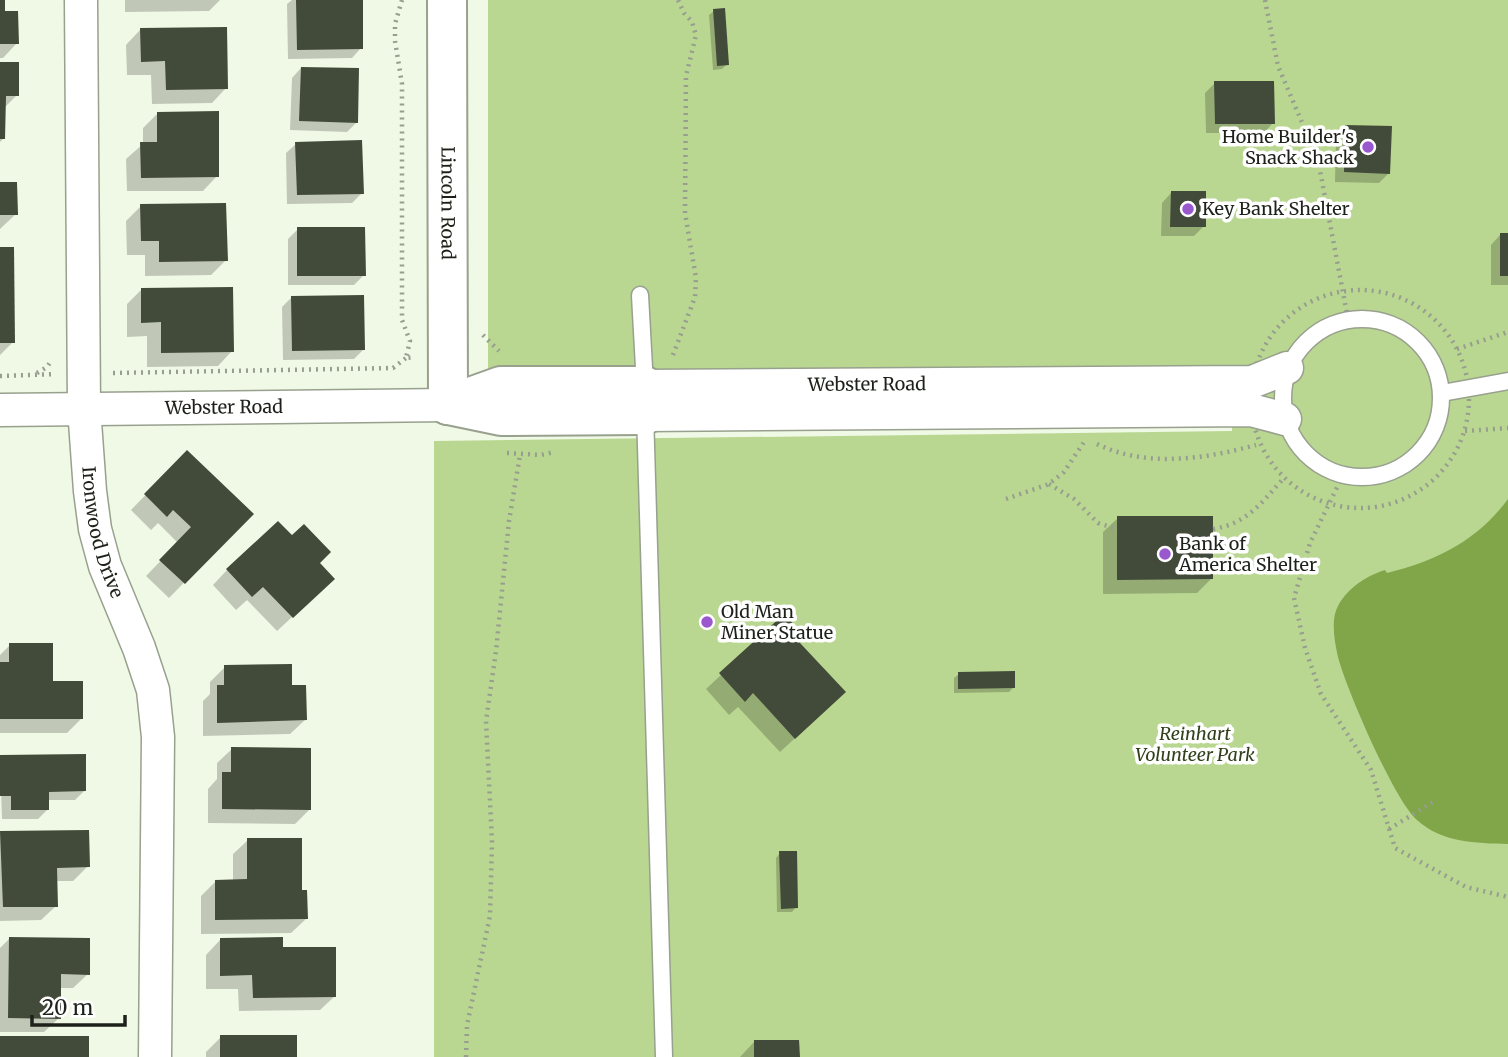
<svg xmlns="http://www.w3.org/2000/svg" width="1508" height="1057" font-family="Merriweather,serif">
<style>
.green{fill:#b9d791}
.water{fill:#81a549}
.shadow{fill:#0003}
.building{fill:#424a39}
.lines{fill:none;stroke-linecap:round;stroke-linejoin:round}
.service-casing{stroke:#98a08e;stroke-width:19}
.minor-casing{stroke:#98a08e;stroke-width:35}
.tertiary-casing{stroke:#98a08e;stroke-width:42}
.path{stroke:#979d8f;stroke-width:4.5;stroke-dasharray:2 5;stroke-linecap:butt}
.service{stroke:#fff;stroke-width:16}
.minor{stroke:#fff;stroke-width:32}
.tertiary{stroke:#fff;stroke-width:38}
.poi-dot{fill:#9958ce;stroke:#fff;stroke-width:2.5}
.labels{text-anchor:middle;stroke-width:7;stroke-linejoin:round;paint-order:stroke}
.poi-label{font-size:18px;fill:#1e211a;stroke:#fff;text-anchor:start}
.street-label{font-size:18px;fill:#1e211a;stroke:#fff}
.park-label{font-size:18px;font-style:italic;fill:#30401a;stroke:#fff}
</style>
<rect width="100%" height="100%" fill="#f0f9e5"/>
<path class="green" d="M488,0h1020v1057h-1074v-616l798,-10v-64l-744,8z"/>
<path class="water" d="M1508,499v345c-32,-1 -66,-1 -91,-24 -23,-20 -71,-132 -79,-163 -3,-13 -6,-30 -3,-43 6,-22 30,-38 50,-44l2,3c49,-12 90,-32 121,-74z"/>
<g class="shadow">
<path d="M0,0h3v13l14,30 -14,15h-3z"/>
<path d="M125,0h95l-11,11 -84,1z"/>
<path d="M292,0h69v48l-9,10 -64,1 -1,-55z"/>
<path d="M714,11l13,53 -5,5 -9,1 -4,-55z"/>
<path d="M140,30l86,58 -14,15 -60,1 -1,-29h-24l-1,-30z"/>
<path d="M0,64l17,31 -13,13v30l-4,4z"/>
<path d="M301,68l56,54 -10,10 -57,-2 2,-52z"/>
<path d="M1215,83l58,40 -9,10h-58l-1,-40z"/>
<path d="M158,113l59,63 -14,15h-76l-1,-32 17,-15v-16z"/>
<path d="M1346,127l43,46 -10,10 -44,-1 1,-46z"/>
<path d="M296,144l66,49 -10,10 -65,1 -1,-51z"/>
<path d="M0,184l16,30 -16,15z"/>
<path d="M1171,193l33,33 -10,10h-33l1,-33z"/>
<path d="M141,206l85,54 -15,15 -66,1v-21h-18l-1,-34z"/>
<path d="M298,229l66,46 -10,10h-66v-46z"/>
<path d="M1500,235h8v50h-17v-40z"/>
<path d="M0,248l13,94 -13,13z"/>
<path d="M141,290l91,61 -14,15 -71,1v-31l-20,1v-33z"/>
<path d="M292,297l71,53 -9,9 -71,1 -1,-53z"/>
<path d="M187,452l64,62 -82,84 -23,-22 32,-33 -20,-20 -7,7 -20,-20z"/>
<path d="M1118,518l93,61 -14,14 -94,1v-62z"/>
<path d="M317,563l1,30 -41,38 -30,-31 -11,10 -23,-25 14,-15z"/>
<path d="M784,616l45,91 -49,45 -42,-45 -9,8 -23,-26z"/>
<path d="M10,645l41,37 30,37 -14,14h-67v-78z"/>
<path d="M225,667l66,20 14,33 -15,14 -87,2v-35l7,-7v-12z"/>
<path d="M959,674l54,14 -4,4 -55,1v-15z"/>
<path d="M232,749l77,61 -14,14 -87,-1v-34l9,-10v-16z"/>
<path d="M0,757l85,33 -10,10h-28v10l-9,9h-36z"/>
<path d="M0,832h88v34l-15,15h-17v25l-15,14 -41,1z"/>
<path d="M248,840l58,79 -15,14 -90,1v-38l14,-14 18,-1v-27z"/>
<path d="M780,853l16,54 -4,5h-15l-1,-54z"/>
<path d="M9,939l79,35 -15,14h-14v30l-15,14h-44v-84z"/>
<path d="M220,940l62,9 53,47 -15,14 -81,1 -1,-22h-32v-34z"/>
<path d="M221,1037l74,20h-89v-5z"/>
<path d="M754,1042l44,15h-58z"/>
</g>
<g class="building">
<path d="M0,0h5v11h13l1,33h-19z"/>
<path d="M296,0h67v49l-66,1z"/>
<path d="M725,8l4,57 -12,1 -4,-57z"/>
<path d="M227,27l1,62 -62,1 -1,-29 -24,1 -1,-34z"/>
<path d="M0,62h19v34h-13l-1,43h-5z"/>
<path d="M301,67l58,1 -1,55 -59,-2z"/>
<path d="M1214,81h60l1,43h-60z"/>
<path d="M219,111v66l-78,1 -1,-36h17v-30z"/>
<path d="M1345,125l47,1 -2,48 -46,-2z"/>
<path d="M362,140l2,54 -67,1 -2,-53z"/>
<path d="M0,182h17l1,33h-18z"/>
<path d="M1171,191h35v36h-36z"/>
<path d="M226,203l2,58 -69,1v-21h-18l-1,-37z"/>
<path d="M297,227h68l1,49h-69z"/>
<rect x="1500" y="233" width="8" height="43"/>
<path d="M0,247h14l1,96h-15z"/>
<path d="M233,287l1,65 -73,1v-31l-20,1v-35z"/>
<path d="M364,295l1,55 -73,1 -1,-55z"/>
<path d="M187,450l67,64 -69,70 -26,-24 32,-33 -18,-17 -6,7 -23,-23z"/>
<path d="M1117,516h96v63l-96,1z"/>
<path d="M278,521l14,14 12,-11 27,28 -11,11 15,16 -42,39 -30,-31 -11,10 -26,-28z"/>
<path d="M784,614l22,23 -6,6 46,49 -51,47 -42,-46 -8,9 -26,-29z"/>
<path d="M9,643h44v38h30v38h-83v-57h9z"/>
<path d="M292,664v21h14l1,35 -90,3v-38h7v-20z"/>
<path d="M1015,671v17l-57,1v-17z"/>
<path d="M231,747l80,1v62l-89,-1v-37h9z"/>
<path d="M86,754v37l-37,1v18h-38v-14h-11v-41z"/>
<path d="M89,830l1,37 -33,1 1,39h-55l-3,-76z"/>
<path d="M247,838h55v52h5l1,29 -93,1v-40l32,-1z"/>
<path d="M779,851h18l1,57 -17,1z"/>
<path d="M9,937l81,1v37l-29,-1v45l-53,-1z"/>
<path d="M283,937v10h53v50l-83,1 -1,-23 -32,1v-38z"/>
<rect x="220" y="1035" width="77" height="22"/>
<rect x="0" y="1036" width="89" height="21"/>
<path d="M754,1040h45l1,17h-46z"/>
</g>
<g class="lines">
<defs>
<g id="service">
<path d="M640,295l5,91"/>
<circle cx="1362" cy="398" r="79"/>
<path d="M1442,393l66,-12"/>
<path d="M645,412l19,645"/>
</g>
<g id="minor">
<path id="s1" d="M81,0l3,408 6,83 5,38 10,37 34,82 14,42 5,47 -3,320"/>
<path id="s2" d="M645,386l607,-4 35,-14"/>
<path id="s3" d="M0,410l448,-5"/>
<path d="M645,415l606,-5 34,9"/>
</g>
<g id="tertiary">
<path id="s4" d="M447,0l1,405"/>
<path d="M448,405l53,-19h144"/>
<path d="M448,405l53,11 144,-1"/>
</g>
</defs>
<use href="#service" class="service-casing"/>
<use href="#minor" class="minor-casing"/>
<use href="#tertiary" class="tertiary-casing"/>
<g class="path">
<path d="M402,0l-7,24v17l7,43v236l8,21 -4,17 9,-1"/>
<path d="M1265,0l13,66 40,94 30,159"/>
<circle cx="1360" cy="399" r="109"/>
<path d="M483,335l16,16"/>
<path d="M1457,349l51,-17"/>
<path d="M673,355l22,-58 1,-19 -11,-65 1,-137 10,-41 -4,-13 -8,-9 -6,-13"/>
<path d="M37,373l10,-6 4,-6"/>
<path d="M113,373l280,-5 13,-10"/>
<path d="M0,376l55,-2"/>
<path d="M1465,431l43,-3"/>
<path d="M1097,444c49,24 108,15 159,1"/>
<path d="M507,453l34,2 13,-3"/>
<path d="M1343,475l-33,68 -16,55 11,50 16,46 50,76 24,78 71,39 42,10"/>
<path d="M1049,484l25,15 24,24 19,6"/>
<path d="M1006,499l43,-15 15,-12 20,-30"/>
<path d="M1213,529c34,-5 49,-27 71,-51"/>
<path d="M1389,829l44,-27"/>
<path d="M466,1057l1,-32 23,-109 2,-74 -6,-121 10,-70 13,-130 11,-66"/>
</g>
<use href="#service" class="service"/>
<use href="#minor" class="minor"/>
<use href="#tertiary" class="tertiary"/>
</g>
<g class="poi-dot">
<circle cx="1368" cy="147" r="7"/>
<circle cx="1188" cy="209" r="7"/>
<circle cx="1165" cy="554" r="7"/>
<circle cx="707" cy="622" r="7"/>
</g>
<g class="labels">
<g class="poi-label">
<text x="1354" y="143" text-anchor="end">Home Builder's<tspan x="1354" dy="21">Snack Shack</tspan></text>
<text x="1202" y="215">Key Bank Shelter</text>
<text x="1179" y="550">Bank of<tspan x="1179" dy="21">America Shelter</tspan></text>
<text x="721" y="618">Old Man<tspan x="721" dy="21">Miner Statue</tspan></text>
</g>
<g class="street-label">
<text dy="6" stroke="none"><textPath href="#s4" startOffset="203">Lincoln Road</textPath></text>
<text dy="6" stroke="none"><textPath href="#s2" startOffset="222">Webster Road</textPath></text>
<text dy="6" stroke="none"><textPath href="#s3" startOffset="224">Webster Road</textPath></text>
<text dy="6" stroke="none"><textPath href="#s1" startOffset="534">Ironwood Drive</textPath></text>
</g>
<g class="park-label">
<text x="1195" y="740">Reinhart<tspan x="1195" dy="21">Volunteer Park</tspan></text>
</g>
</g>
<path d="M32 1015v10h93v-10" fill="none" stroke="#1e211a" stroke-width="3.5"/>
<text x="42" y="1015" font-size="21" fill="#1e211a" stroke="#ffffff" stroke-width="5" paint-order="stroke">20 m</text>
</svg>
